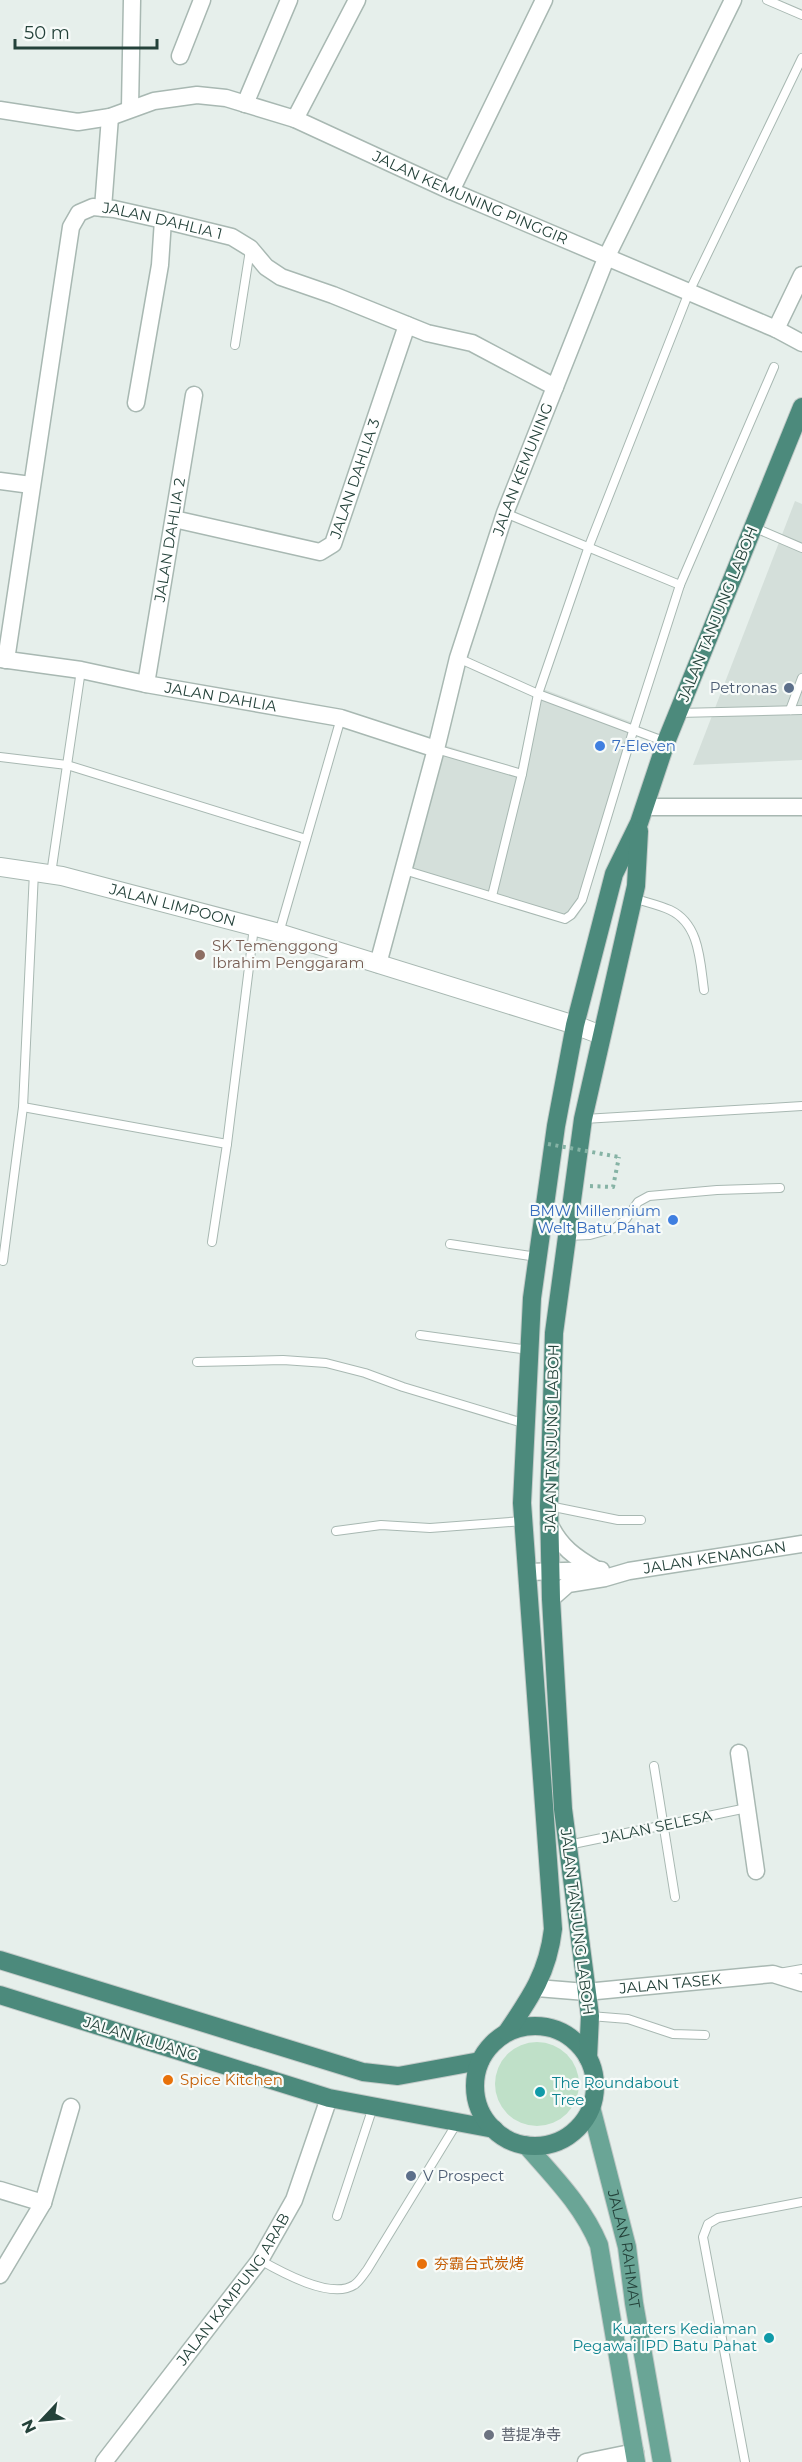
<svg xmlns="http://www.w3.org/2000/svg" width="802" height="2462" font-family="Montserrat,'Noto Sans SC',sans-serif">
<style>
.built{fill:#d4dfda}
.green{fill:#bfe0c8}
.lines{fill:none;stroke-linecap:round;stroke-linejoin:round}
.service-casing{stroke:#a8b8b2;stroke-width:10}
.minor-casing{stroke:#a8b8b2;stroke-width:19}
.tertiary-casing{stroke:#a8b8b2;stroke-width:20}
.primary-casing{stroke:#c2cac8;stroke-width:20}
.trunk-casing{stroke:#c2cac8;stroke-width:20}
.path{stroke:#86b3a5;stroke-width:4;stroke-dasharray:3 4.5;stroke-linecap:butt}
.service{stroke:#fff;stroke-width:8}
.minor{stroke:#fff;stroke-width:16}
.tertiary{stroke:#fff;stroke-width:18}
.primary{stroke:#6aa596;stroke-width:18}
.trunk{stroke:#4c8a7c;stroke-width:18}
.path-bridge{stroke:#86b3a5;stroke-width:4;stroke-dasharray:3 4.5;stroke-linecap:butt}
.service-dot{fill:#5c6f8a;stroke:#f7fbf9;stroke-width:2}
.shop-dot{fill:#3f7fe0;stroke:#f7fbf9;stroke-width:2}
.education-dot{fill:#8d6e63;stroke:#f7fbf9;stroke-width:2}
.food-dot{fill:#e8710a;stroke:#f7fbf9;stroke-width:2}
.culture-dot{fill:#0f9aa8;stroke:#f7fbf9;stroke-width:2}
.worship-dot{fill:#6b7280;stroke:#f7fbf9;stroke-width:2}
.labels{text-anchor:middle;stroke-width:4.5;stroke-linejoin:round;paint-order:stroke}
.street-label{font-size:15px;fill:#24423a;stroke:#f7fbf9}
.service-label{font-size:15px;fill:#4e5e75;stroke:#f7fbf9;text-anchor:end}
.shop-label{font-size:15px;fill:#366cbe;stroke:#f7fbf9;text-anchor:start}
.education-label{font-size:15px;fill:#785e54;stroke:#f7fbf9;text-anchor:start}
.food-label{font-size:15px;fill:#c56008;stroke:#f7fbf9;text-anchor:start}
.culture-label{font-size:15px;fill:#0d838f;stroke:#f7fbf9;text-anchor:start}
.worship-label{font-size:15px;fill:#5b616d;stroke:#f7fbf9;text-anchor:start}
</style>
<rect width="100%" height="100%" fill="#e6efeb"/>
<g class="built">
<path d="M795,501l7,3v256l-109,5z"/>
<path d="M535,686l104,39 -53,178 -10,15 -11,5 -168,-50 34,-132 87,27z"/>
</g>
<circle class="green" cx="537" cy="2084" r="42"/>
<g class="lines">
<defs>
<g id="service">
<path d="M767,0l35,15"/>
<path d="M235,345l15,-95"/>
<path d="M505,513l175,72"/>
<path d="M753,527l49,21"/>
<path d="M458,658l80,36 128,48"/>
<path d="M790,710l12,-32"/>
<path d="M678,713l124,-3"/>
<path d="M436,749l86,25"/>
<path d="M0,757l67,8 239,74"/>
<path d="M404,870l161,49 6,-4 11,-15 52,-172 46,-143 94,-218"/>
<path d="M51,874l30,-204"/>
<path d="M492,896l30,-122 16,-80 51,-148 100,-254 113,-234"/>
<path d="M633,898c12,4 26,7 37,12 30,14 30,52 34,80"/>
<path d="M279,933l62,-215"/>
<path d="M23,1107l204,37 27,-217"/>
<path d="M584,1119l218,-13"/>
<path d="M567,1236l23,-1 25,-7 11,-9 12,-17 11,-6 68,-6 63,-2"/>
<path d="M212,1242l15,-98"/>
<path d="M450,1244l87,13"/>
<path d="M3,1261l20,-154 11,-235"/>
<path d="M420,1335l109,15"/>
<path d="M197,1362l86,-2 43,3 39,10 38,14 123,37"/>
<path d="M549,1506l69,14h23"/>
<path d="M336,1531l45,-6 49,3 93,-7"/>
<path d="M654,1766l21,131"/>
<path d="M568,1845l179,-37"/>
<path d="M779,1973l23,-4"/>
<path d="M590,2016l38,3 45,15 32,1"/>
<path d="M337,2216l36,-109"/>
<path d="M260,2260c21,12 71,40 94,25 5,-3 9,-10 13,-15l90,-147"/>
<path d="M745,2462l-42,-225 5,-13 10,-6 84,-16"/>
</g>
<g id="minor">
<path d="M180,56l22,-56"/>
<path d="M245,104l44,-104"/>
<path d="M130,108l2,-108"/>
<path id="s1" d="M0,110l78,12 32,-5 44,-16 43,-6 29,3 69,21 156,72 325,138 26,14"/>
<path d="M295,119l62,-119"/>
<path d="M451,191l93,-191"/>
<path d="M103,208l7,-91"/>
<path d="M776,329l26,-54"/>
<path d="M136,403l24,-138 3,-45"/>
<path d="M0,481l31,4"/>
<path id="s2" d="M174,519l146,33 13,-8 74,-219"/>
<path id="s3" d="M0,659l81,11 65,14 195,34 95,31"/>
<path id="s4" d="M6,660l65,-433 8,-14 14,-6 21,2 49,11 69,17 18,11 16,19 15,10 52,18 94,38 45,10 83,44"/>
<path id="s5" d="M146,684l48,-289"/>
<path d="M645,807h157"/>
<path id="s6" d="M378,964l58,-215 22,-91 47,-145 102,-257 126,-256"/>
<path d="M549,1523c11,24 26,34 48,47"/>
<path d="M527,1572l74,-2"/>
<path id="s7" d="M551,1599l17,-15 37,-6 24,-7 173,-27"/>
<path d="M739,1753l17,118"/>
<path id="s8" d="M537,1988l49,4 187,-18 29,9"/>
<path d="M0,2190l43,13"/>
<path d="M0,2275l43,-72 28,-96"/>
<path id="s9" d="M104,2462l156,-202 34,-60 35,-102"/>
<path d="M586,2462l49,-10"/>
</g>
<g id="tertiary">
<path id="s10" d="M0,867l62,9 217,57 296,92 26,10"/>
</g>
<g id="primary">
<path id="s11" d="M591,2107l36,140 7,56 28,159"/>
<path d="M526,2145c28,32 57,61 73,100l37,217"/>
</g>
<g id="trunk">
<path d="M0,1960l363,112 35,4 82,-15"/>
<path d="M0,1995l329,103 165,31"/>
<circle cx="535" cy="2086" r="60"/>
<path d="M507,2032c24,-35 41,-60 46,-103l-31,-426 10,-205 24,-172 19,-101 39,-151 25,-51 27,-81 136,-335"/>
<path d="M588,2058l2,-42 -27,-207 -12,-210 -2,-93 5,-173 29,-214 53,-233 3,-55"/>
</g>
</defs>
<use href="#service" class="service-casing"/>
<use href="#minor" class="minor-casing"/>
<use href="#tertiary" class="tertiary-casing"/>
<use href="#primary" class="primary-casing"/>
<use href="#trunk" class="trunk-casing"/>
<path class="path" d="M590,1186l23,1 6,-30"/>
<use href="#service" class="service"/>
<use href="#minor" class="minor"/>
<use href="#tertiary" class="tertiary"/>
<use href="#primary" class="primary"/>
<use href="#trunk" class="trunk"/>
<path class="path-bridge" d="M548,1144l71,13"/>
</g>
<g class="service-dot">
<circle cx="789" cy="688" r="6"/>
<circle cx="411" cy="2176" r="6"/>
</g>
<g class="shop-dot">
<circle cx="600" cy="746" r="6"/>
<circle cx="673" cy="1220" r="6"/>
</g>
<circle class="education-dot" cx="200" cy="955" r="6"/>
<g class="food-dot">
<circle cx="168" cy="2080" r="6"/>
<circle cx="422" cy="2264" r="6"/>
</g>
<g class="culture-dot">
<circle cx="540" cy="2092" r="6"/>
<circle cx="769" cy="2338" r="6"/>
</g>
<circle class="worship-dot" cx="489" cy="2435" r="6"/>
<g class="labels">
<g class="street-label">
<text dy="5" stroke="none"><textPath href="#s1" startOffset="495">JALAN KEMUNING PINGGIR</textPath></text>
<text dy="5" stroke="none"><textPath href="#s4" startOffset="540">JALAN DAHLIA 1</textPath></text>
<text dy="5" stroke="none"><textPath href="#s6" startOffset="516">JALAN KEMUNING</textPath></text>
<text dy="5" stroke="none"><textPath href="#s2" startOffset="234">JALAN DAHLIA 3</textPath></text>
<text dy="5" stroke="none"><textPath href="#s5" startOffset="146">JALAN DAHLIA 2</textPath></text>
<text transform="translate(718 614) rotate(-68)" y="5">JALAN TANJUNG LABOH</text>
<text dy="5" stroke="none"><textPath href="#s3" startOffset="224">JALAN DAHLIA</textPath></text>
<text dy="5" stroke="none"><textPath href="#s10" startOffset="177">JALAN LIMPOON</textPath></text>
<text transform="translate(552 1438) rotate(-89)" y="5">JALAN TANJUNG LABOH</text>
<text dy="5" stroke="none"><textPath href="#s7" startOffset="172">JALAN KENANGAN</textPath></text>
<text transform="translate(657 1827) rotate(-12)" y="5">JALAN SELESA</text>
<text transform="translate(577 1922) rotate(83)" y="5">JALAN TANJUNG LABOH</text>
<text dy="5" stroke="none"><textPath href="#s8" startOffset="134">JALAN TASEK</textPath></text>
<text transform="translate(141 2039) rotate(17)" y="5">JALAN KLUANG</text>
<text dy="5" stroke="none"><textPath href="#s11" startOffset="146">JALAN RAHMAT</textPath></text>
<text dy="5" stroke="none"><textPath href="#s9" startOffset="216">JALAN KAMPUNG ARAB</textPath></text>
</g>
<g class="service-label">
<text x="777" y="693">Petronas</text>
<text x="423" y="2181" text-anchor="start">V Prospect</text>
</g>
<g class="shop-label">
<text x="612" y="751">7-Eleven</text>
<text x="661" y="1216" text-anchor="end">BMW Millennium<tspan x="661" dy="17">Welt Batu Pahat</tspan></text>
</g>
<g class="education-label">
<text x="212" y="951">SK Temenggong<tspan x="212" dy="17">Ibrahim Penggaram</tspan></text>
</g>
<g class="food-label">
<text x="180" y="2085">Spice Kitchen</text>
<text x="434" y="2269">夯霸台式炭烤</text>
</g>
<g class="culture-label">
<text x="552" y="2088">The Roundabout<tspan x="552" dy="17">Tree</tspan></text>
<text x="757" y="2334" text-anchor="end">Kuarters Kediaman<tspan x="757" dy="17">Pegawai IPD Batu Pahat</tspan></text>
</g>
<g class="worship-label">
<text x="501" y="2440">菩提净寺</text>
</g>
</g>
<g transform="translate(42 2420) rotate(244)" stroke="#f7fbf9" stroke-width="4.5" paint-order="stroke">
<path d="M0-4.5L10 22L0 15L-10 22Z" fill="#24423a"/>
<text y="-9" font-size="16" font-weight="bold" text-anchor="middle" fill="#24423a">N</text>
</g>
<path d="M15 39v9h142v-9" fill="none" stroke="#24423a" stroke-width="3"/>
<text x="24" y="39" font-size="18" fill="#24423a" stroke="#f7fbf9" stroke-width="4.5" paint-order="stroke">50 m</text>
</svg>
